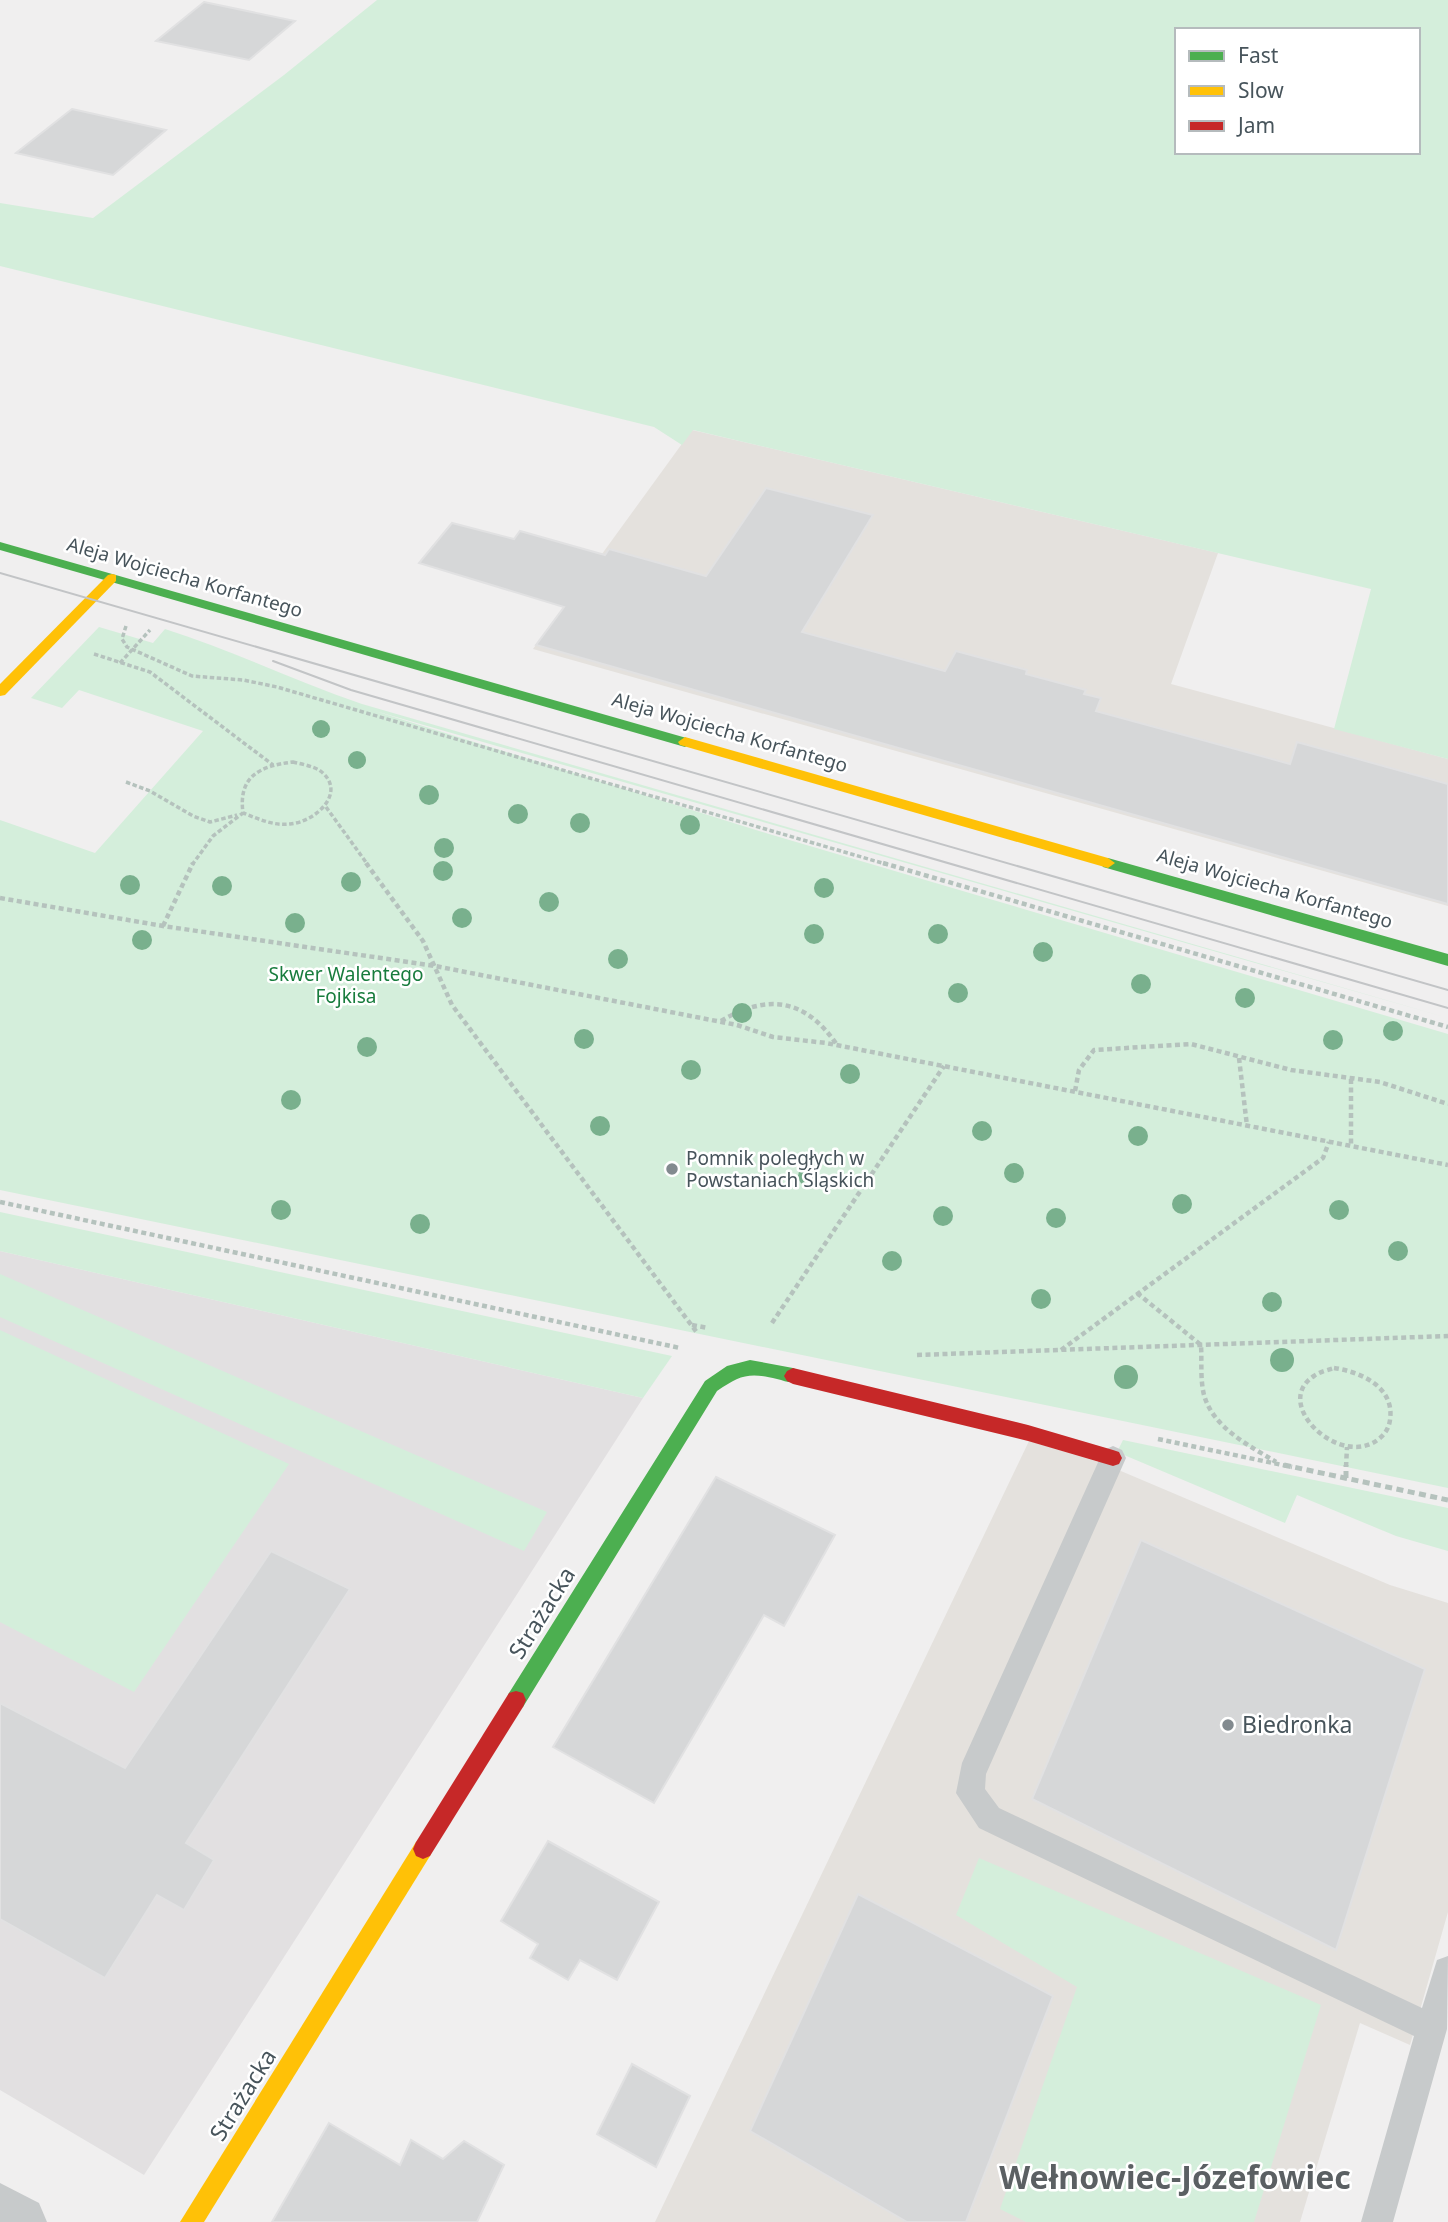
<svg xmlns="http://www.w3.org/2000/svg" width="1448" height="2222" font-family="'Noto Sans',sans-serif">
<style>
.commercial{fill:#e4e1dd}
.education{fill:#e2e0e1}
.green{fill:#d4eedb;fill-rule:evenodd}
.building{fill:#d6d7d8;stroke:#e1e1e2;stroke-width:2}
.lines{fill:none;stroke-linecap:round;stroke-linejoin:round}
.path-far2{stroke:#b5c2bd;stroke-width:3.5;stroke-dasharray:4.5 2.5;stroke-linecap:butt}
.path-far1{stroke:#b5c2bd;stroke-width:4.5;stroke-dasharray:5 3.5;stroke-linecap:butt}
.path{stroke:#b5c2bd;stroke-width:5;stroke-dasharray:7 4.5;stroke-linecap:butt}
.lane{fill:#c7cacb;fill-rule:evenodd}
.street{fill:#c7cacb;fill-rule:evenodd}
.fast{fill:#4caf50;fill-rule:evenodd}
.slow{fill:#ffc107;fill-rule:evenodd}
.jam{fill:#c62828;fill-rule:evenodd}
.tram{stroke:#c2c4c6;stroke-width:2}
.tree{fill:#79b08d}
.poi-dot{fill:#828a8f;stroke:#fff;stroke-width:2.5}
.labels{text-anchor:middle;stroke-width:5;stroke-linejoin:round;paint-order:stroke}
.street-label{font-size:19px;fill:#47545b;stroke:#fff}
.park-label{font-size:19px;fill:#187c3d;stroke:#fff}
.poi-label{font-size:19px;fill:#47545b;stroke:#fff;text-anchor:start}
.near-street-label{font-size:23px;fill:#47545b;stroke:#fff}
.near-poi-label{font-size:23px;fill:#47545b;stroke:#fff;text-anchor:start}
.near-district-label{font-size:32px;font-weight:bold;fill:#5b6063;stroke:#fff}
</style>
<rect width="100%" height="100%" fill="#f0efef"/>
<g class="commercial">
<path d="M692,430l526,123 -47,131 277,75v147l-915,-257z"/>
<path d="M1029,1441l73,22 288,122 58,18v309l-38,133 -50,-22 -60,199h-645z"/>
</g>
<path class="education" d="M0,1251l643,147 -499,777 -144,-85z"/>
<g class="green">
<path d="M377,0h1071v759l-114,-30 37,-140 -678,-159 -11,15 -28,-18 -654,-161v-63l93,15 191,-143zM1177,30h241v122h-241z"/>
<path d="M99,627l54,16 12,-14c67,21 130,52 197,75l1086,314 -1073,-307 394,123 679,200v454l-1448,-298v-370l95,33 108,-122 -124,-41 -17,18 -31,-10z"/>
<path d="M0,1212l672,144 -29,42 -643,-147z"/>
<path d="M0,1274l547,238 -23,39 -524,-234z"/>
<path d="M0,1330l289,134 -155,228 -134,-70z"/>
<path d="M1123,1440l325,68v43l-52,-15 -99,-41 -12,28 -168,-71z"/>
<path d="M979,1858l342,147 -67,217h-228l-26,-13 77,-222 -121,-72z"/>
</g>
<g class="building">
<path d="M204,2l91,19 -46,39 -93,-19z"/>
<path d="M72,109l94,21 -53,45 -97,-22z"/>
<path d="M766,488l107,27 -71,117 143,39 11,-20 71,19 -1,4 60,16 -2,4 17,4 -5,13 194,53 7,-22 151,42v120l-912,-259 28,-38 -145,-44 33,-40 62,16 6,-8 85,24 4,-6 97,27z"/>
<path d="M716,1477l119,58 -51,91 -20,-11 -110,188 -101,-56z"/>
<path d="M1141,1540l284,129 -89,281 -304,-151z"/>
<path d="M271,1551l79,38 -164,254 28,17 -30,50 -27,-15 -52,83 -105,-59v-216l125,65z"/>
<path d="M548,1841l111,61 -42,78 -37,-20 -12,20 -38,-22 8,-14 -37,-23z"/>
<path d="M858,1894l195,102 -87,226h-59l-157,-91z"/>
<path d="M632,2064l58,32 -34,71 -59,-33z"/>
<path d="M329,2123l71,42 11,-25 32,19 21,-18 40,24 -27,57h-205z"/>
</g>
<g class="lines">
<g class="path-far2">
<path d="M126,626l-4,13 5,8 65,29 51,4 34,7 612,178"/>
<path d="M94,654l56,18 123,93"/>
<path d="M120,663l30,-33"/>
<path d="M293,762c8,2 19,4 26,8 30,21 -3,52 -29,54 -17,2 -31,-5 -47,-11 -5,-37 17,-47 50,-51z"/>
<path d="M126,782l24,9 43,25 17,6 27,-7"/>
<path d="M326,807l42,58"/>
<path d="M192,865l21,-29 30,-23"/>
</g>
<g class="path-far1">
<path d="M366,863l57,78 29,64 246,329"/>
<path d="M883,863l565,164"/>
<path d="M0,898l163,28 272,40 302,59 36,12 53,6 622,122"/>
<path d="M163,926l30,-63"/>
<path d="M721,1021c47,-28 85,-22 116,24"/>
<path d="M1239,1058l8,68"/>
<path d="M1351,1079v66"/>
<path d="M1075,1091l4,-21 15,-20 97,-6 100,26 89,12 68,22"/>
<path d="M0,1202l680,146"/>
<path d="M1137,1293l64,52c1,16 -1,34 3,50 9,33 46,51 72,67"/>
<path d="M772,1323l172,-257"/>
<path d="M692,1325l16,3"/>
<path d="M1061,1350l262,-192 6,-16"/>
<path d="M917,1355l531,-19"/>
<path d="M1334,1368c27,4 61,19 56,52 -1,7 -4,13 -10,18 -38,33 -110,-34 -66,-62 5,-4 14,-6 20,-8z"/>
<path d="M1158,1439l134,28"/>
<path d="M1346,1467l1,-20"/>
</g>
<g class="path">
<path d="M1284,1465l164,35"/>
<path d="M1346,1478v-13"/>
</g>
<path class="lane" d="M1113,1446l9,4 4,8 -140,316 -1,15 14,19 423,200 15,-48 11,-4 -1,73 -54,193h-32l53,-186 -435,-208 -23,-35 6,-30 138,-305 4,-8z"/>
<path class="street" d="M0,2183l39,20 8,19h-47z"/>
<g class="fast">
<path d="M0,542l690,197 2,3 -7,5 -685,-197z"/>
<path d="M1108,858l340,96v12l-345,-99 -2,-4z"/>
<path d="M750,1360l43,8 6,3 3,5 -3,5c-8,3 -14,0 -22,-2 -28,-7 -37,-4 -60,12l-194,316 -7,2 -7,-2 -3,-7 3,-7 196,-312 22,-15z"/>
</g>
<g class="slow">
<path d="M112,574l4,1v6l-111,114 -5,1v-12l108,-109z"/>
<path d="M685,737l423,121 7,5 -7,5 -428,-123 -2,-3z"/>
<path d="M423,1839l7,3 3,7 -3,7 -226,366h-24l236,-380z"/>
</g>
<g class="jam">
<path d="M793,1368l235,57 85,25 6,2 3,6 -3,6 -6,2 -85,-25 -235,-57 -6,-3 -3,-5 3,-5z"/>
<path d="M516,1691l7,2 3,7 -3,7 -93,149 -7,3 -7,-3 -3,-7 3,-7 93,-149z"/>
</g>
<g class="tram">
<path d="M0,573l1448,417"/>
<path d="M273,661l78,29 1097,318"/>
</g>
</g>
<g class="tree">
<circle cx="321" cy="729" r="9"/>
<circle cx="357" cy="760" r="9"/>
<circle cx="429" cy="795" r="10"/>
<circle cx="518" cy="814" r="10"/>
<circle cx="580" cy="823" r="10"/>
<circle cx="690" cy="825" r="10"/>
<circle cx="444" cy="848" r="10"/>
<circle cx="443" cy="871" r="10"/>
<circle cx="351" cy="882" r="10"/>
<circle cx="130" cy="885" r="10"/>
<circle cx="222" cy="886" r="10"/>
<circle cx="824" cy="888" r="10"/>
<circle cx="549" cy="902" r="10"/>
<circle cx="462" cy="918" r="10"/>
<circle cx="295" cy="923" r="10"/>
<circle cx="814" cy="934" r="10"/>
<circle cx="938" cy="934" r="10"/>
<circle cx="142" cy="940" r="10"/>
<circle cx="1043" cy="952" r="10"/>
<circle cx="618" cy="959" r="10"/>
<circle cx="1141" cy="984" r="10"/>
<circle cx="958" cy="993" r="10"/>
<circle cx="1245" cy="998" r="10"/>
<circle cx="742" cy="1013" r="10"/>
<circle cx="1393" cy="1031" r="10"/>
<circle cx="584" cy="1039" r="10"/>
<circle cx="1333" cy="1040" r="10"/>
<circle cx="367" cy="1047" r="10"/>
<circle cx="691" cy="1070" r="10"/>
<circle cx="850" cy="1074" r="10"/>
<circle cx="291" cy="1100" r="10"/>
<circle cx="600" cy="1126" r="10"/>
<circle cx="982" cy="1131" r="10"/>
<circle cx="1138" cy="1136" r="10"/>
<circle cx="1014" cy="1173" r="10"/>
<circle cx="808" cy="1176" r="10"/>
<circle cx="1182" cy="1204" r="10"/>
<circle cx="281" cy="1210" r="10"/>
<circle cx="1339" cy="1210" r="10"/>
<circle cx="943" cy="1216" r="10"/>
<circle cx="1056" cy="1218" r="10"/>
<circle cx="420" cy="1224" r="10"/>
<circle cx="1398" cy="1251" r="10"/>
<circle cx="892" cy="1261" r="10"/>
<circle cx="1041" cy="1299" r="10"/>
<circle cx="1272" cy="1302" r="10"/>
<circle cx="1282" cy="1360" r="12"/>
<circle cx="1126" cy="1377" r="12"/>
</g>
<g class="poi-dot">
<circle cx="672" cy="1169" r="7"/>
<circle cx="1228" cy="1725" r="7"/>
</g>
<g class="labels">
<g class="street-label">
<text transform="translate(185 577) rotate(16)" y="7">Aleja Wojciecha Korfantego</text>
<text transform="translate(730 732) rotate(16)" y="7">Aleja Wojciecha Korfantego</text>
<text transform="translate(1275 888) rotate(16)" y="7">Aleja Wojciecha Korfantego</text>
</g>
<g class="park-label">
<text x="346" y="981">Skwer Walentego<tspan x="346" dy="22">Fojkisa</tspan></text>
</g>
<g class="poi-label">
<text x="686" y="1165">Pomnik poległych w<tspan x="686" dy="22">Powstaniach Śląskich</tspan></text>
</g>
<g class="near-street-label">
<text transform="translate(542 1613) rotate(-58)" y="8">Strażacka</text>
<text transform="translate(243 2095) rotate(-58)" y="8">Strażacka</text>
</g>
<g class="near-poi-label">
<text x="1242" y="1733">Biedronka</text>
</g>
<g class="near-district-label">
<text x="1175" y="2189">Wełnowiec-Józefowiec</text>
</g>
</g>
<rect x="1175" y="28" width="245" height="126" fill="#ffffff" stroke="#b5bbbd" stroke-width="2"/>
<rect x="1189" y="51" width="35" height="10" fill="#4caf50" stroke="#b5bbbd" stroke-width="2"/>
<text x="1238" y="63" font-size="21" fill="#47545b">Fast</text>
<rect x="1189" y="86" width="35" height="10" fill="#ffc107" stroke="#b5bbbd" stroke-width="2"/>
<text x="1238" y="98" font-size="21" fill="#47545b">Slow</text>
<rect x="1189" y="121" width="35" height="10" fill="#c62828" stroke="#b5bbbd" stroke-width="2"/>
<text x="1238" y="133" font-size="21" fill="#47545b">Jam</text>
</svg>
